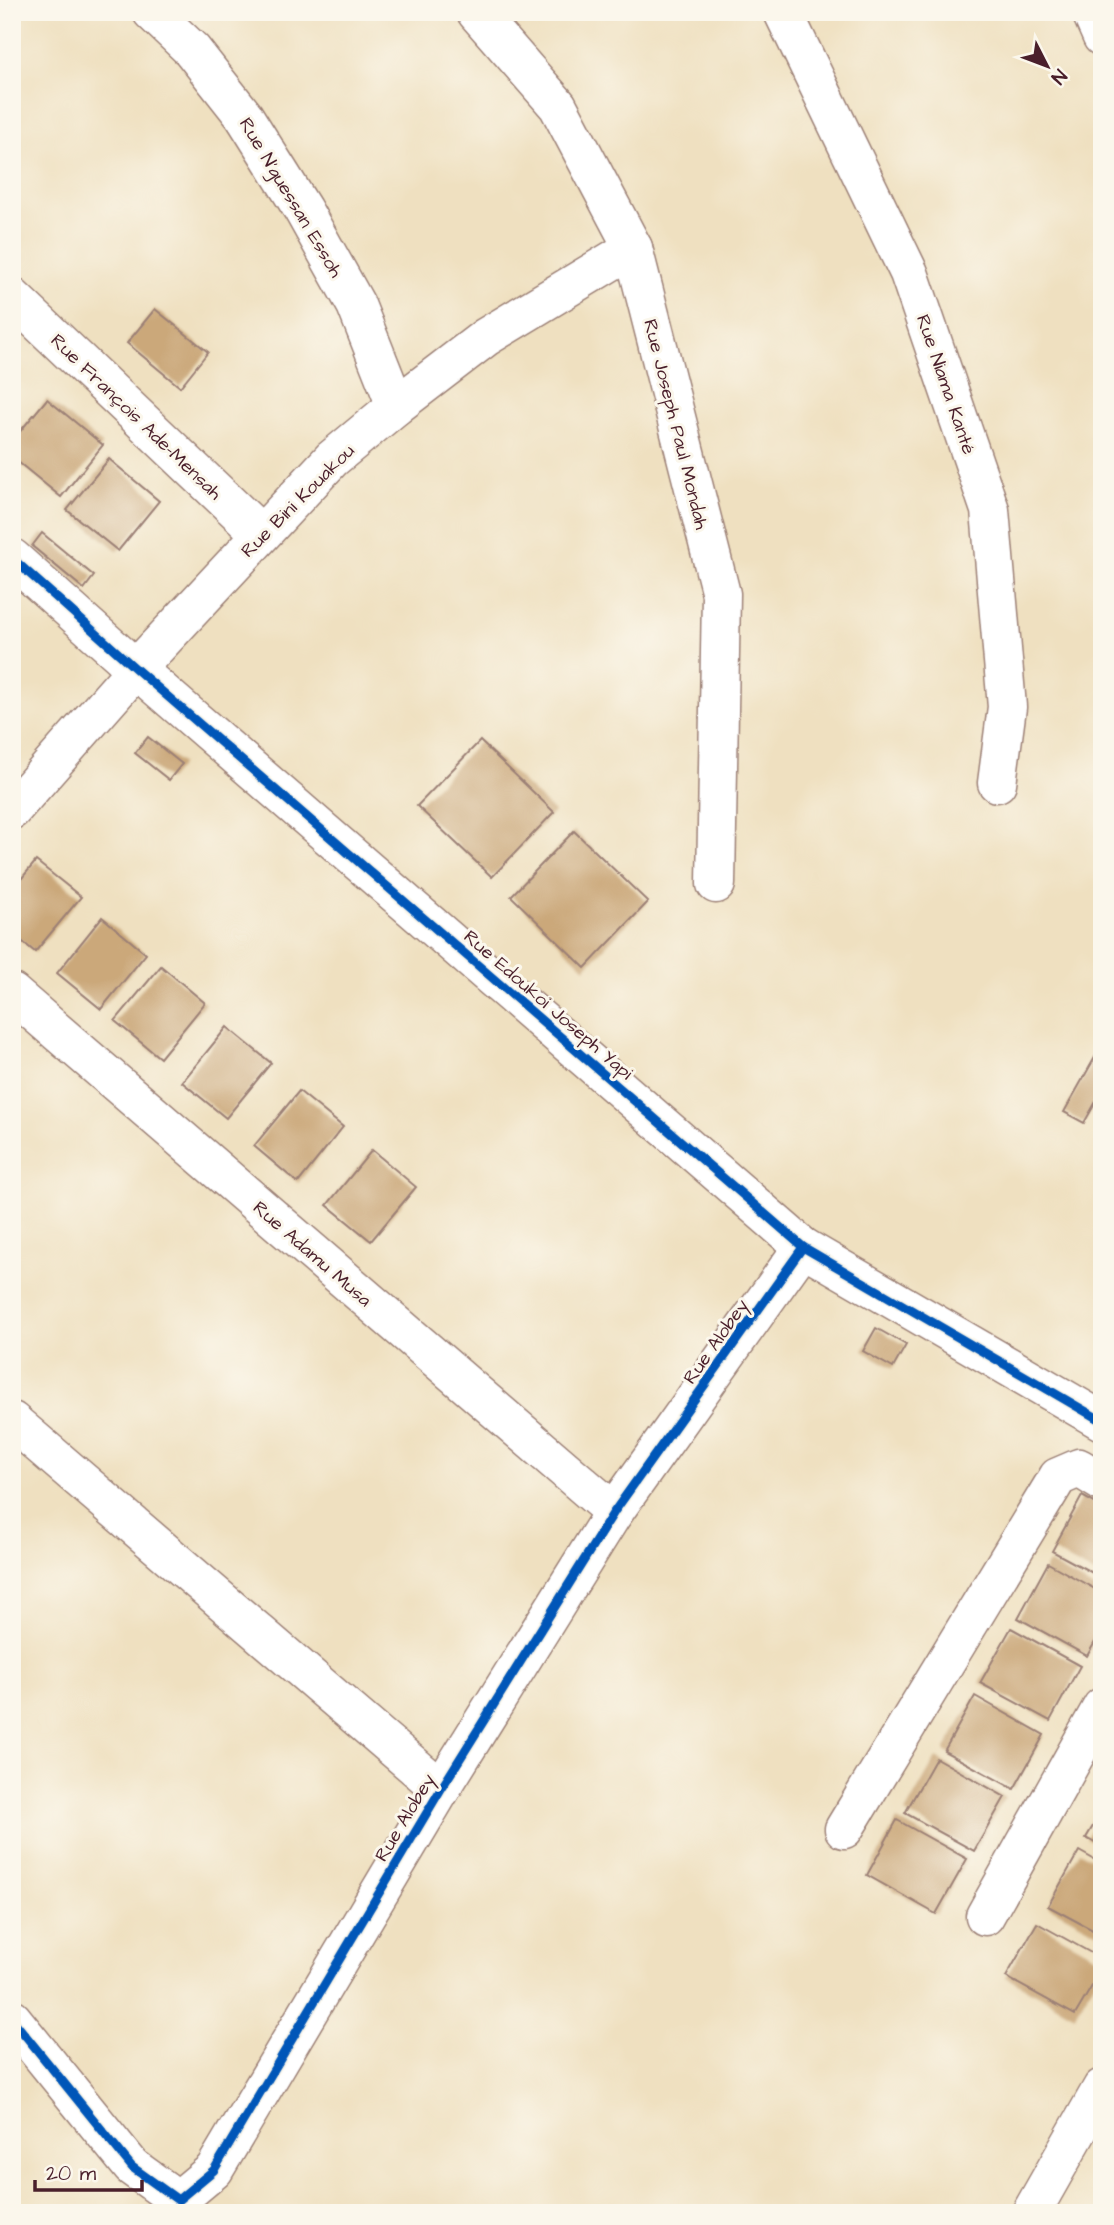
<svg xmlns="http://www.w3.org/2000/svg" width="1114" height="2225" font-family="'Architects Daughter',sans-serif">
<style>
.building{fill:#cba87a}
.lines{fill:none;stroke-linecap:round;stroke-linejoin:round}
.street-casing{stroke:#9c8076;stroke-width:41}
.street{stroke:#fff;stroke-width:38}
.cycleway-casing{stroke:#fbf7ec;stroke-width:13}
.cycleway{stroke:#0057b8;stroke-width:9}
.labels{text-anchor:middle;stroke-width:6;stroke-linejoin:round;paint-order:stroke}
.street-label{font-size:19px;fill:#4a1f2b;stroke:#fbf7ec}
</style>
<rect width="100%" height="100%" fill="#fbf7ec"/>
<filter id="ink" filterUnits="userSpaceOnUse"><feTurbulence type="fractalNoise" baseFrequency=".0143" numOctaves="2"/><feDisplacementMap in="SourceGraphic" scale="14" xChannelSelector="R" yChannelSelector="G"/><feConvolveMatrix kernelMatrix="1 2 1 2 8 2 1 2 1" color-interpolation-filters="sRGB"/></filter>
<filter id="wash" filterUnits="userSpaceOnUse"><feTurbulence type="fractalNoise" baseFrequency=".00686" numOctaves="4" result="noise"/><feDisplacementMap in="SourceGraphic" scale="28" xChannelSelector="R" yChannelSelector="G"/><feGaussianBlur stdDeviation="1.57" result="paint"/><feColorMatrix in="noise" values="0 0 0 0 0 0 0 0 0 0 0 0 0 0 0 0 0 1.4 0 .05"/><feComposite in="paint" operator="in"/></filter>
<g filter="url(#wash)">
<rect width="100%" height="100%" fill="#efe0c0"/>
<g id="blocks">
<g class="building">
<path d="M155,309l53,43 -28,35 -53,-44z"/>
<path d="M47,399l56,46 -42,52 -49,-40v-16z"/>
<path d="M109,459l50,42 -41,50 -51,-41z"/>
<path d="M42,533l52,43 -10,13 -52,-43z"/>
<path d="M148,737l34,27 -13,16 -34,-27z"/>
<path d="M480,741l74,71 -62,65 -75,-71z"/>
<path d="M574,831l74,71 -63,66 -74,-72z"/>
<path d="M36,861l45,36 -46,55 -23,-19v-43z"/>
<path d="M102,917l44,37 -45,55 -44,-36z"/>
<path d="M161,966l44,37 -45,55 -45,-37z"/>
<path d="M227,1027l44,36 -45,55 -44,-36z"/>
<path d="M1098,1052l4,2v37l-18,32 -20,-11z"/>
<path d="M299,1091l44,36 -45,56 -44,-37z"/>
<path d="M372,1150l44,37 -45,54 -44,-36z"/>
<path d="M876,1328l30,17 -13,23 -30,-17z"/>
<path d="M1082,1496l20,11v71l-50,-27z"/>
<path d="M1048,1563l54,30v37l-15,26 -69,-38z"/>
<path d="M1011,1628l69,38 -30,55 -70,-38z"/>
<path d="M975,1696l69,39 -30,54 -70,-38z"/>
<path d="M936,1758l69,39 -31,54 -69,-38z"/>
<path d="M1102,1811v36l-16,-9z"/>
<path d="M897,1820l70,39 -31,55 -69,-39z"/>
<path d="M1079,1851l23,13v71l-54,-29z"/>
<path d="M1037,1923l65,36v10l-27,46 -69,-38z"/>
</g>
</g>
</g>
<g filter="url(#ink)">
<use href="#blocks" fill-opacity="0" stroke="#9c8076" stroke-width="2"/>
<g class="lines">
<defs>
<g id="street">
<path d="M152,12l40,38 52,66 59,94 53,95 40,101"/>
<path d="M476,12l82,94 75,142 88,346 -5,290"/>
<path d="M783,12l126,261 81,237 17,197 -10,76"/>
<path d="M1091,12l11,25"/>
<path d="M12,297l249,237"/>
<path d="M12,558l124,111 667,578 299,174"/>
<path d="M12,810l124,-141 196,-210 64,-53 90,-69 147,-89"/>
<path d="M12,993l602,519"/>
<path d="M12,1421l429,368"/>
<path d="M844,1829l214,-352 21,-9 23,14"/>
<path d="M985,1916l117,-209"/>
<path d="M12,2019l120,148 46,33 36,-30 227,-381 173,-277 189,-265"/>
<path d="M1031,2213l71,-125"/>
</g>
</defs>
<use href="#street" class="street-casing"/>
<use href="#street" class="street"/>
<defs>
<g id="cycleway">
<path d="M12,558l124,111 667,578 299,174"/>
<path d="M12,2019l120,148 46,33 36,-30 227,-381 173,-277 189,-265"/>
</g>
</defs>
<use href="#cycleway" class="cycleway-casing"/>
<use href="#cycleway" class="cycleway"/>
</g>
</g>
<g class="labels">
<g class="street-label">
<text transform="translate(292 197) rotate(59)" y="7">Rue N'guessan Essoh</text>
<text transform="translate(947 384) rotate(71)" y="7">Rue Niama Kanté</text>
<text transform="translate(137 416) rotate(44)" y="7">Rue François Ade-Mensah</text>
<text transform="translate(677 424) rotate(76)" y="7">Rue Joseph Paul Mondah</text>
<text transform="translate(297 500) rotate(-45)" y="7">Rue Bini Kouakou</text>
<text transform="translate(549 1004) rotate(41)" y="7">Rue Edoukoi Joseph Yapi</text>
<text transform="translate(313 1253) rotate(41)" y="7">Rue Adamu Musa</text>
<text transform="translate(715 1341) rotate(-55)" y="7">Rue Alobey</text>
<text transform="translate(404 1817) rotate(-59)" y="7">Rue Alobey</text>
</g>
</g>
<rect width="1114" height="2225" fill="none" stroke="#fbf7ec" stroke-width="42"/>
<g transform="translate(1047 66) rotate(132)" stroke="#fbf7ec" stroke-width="5" paint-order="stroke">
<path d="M0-5L12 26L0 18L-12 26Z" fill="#4a1f2b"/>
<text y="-10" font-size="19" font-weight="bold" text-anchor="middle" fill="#4a1f2b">N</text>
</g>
<path d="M35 2180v10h107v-10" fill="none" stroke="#4a1f2b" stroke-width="3.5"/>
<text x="46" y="2180" font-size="21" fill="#4a1f2b" stroke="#fbf7ec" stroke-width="5" paint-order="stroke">20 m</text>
</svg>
